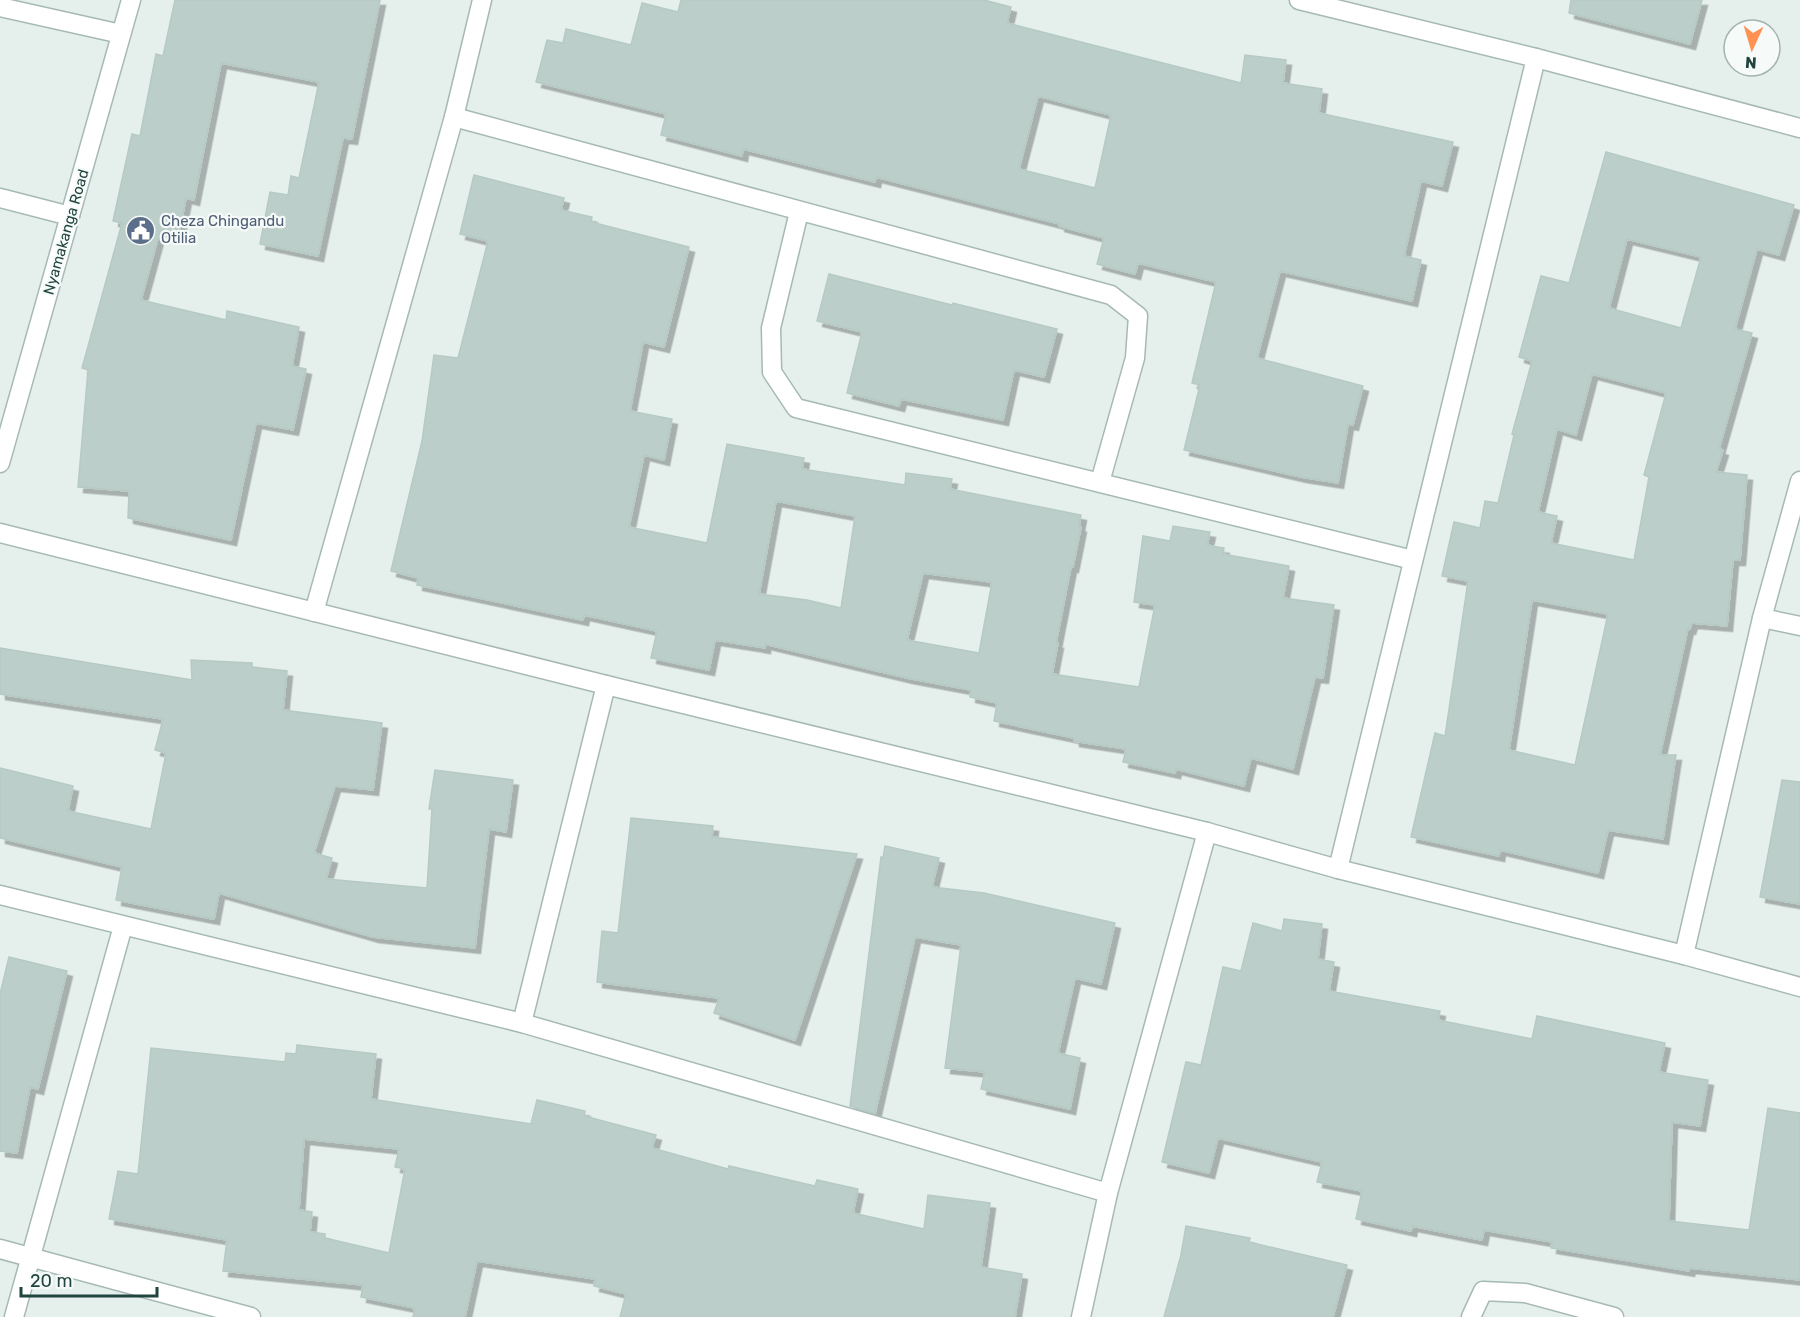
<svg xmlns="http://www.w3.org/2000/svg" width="1800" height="1317" font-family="Rubik,sans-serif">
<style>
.building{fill:#bccec9;stroke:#b6cac4;stroke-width:1.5;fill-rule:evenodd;filter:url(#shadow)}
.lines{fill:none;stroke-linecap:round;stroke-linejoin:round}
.minor-casing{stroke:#a6b9b5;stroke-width:21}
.tertiary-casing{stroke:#a6b9b5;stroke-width:21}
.minor{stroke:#fff;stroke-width:18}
.tertiary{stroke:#fff;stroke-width:18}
.labels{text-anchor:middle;stroke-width:4.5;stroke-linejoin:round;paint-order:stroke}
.service-label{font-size:15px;fill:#4e5e75;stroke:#f6fbf9;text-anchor:start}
.street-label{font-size:15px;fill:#21443f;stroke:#f6fbf9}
</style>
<defs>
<filter id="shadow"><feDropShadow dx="5.5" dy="5.5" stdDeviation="0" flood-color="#0004"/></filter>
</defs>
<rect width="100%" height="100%" fill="#e5f0ec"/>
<g class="building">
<path d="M175,0h205l-28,139 -9,-1 -25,118 -58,-12 10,-52 18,3 3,-19 8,2 20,-96 -98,-19 -27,137 -8,-2 -7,36 -19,-3 -19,69 85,20 1,-9 72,16 -7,39 14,3 -13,61 -37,-7 -25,117 -103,-22 1,-27 -51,-4 10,-117 -6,-2 40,-145 -9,-2 19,-87 8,2 16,-82 7,2z"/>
<path d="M681,0h303l27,7 -4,16 234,60 4,-28 41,5 -3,23 39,6 -3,24 134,29 -11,44 -21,-5 -17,75 17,4 -9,41 -132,-30 -23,87 106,28 -10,39 -5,-1 -10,59 -37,-6 -117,-27 16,-65 -8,-2 24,-101 -78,-19 -3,11 -38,-10 7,-26 -45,-12 1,-2 -184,-47 -1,5 -132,-33 -1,7 -81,-21 5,-21 -130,-32 11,-42 16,3 3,-14 65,16 11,-42 36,9zM1038,96l73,19 -16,73 -76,-19z"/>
<path d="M1571,0h131l-12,44 -121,-31z"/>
<path d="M1606,152l188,53 -15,50 -22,-6 -22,80 17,4 -33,116 4,1 -7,22 31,3 -7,85h-7l-6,66 -35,-3 -2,6 -2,-1 -28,127h16l-13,84 -55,-9 -10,43 -98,-23 -1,6 -88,-19 24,-104 10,3 23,-155 -26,-5 12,-54 26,6 5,-27 13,2 16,-68 -2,-1 20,-73 -13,-4 22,-81 28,7zM1627,239l74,18 -20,71 -72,-20zM1592,374l74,19 -22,82 5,2 -15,83 -83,-17 6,-27 -19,-4 19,-83 19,6zM1532,600l76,14 -33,151 -66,-15z"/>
<path d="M474,175l90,23 -3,12 31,7 -1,5 98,25 -25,100 -21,-5 -13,69 42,8 -8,41 -20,-5 -15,72 78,16 20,-99 77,14 -2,11 103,16 1,-12 46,6 -2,10 131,26 -2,11 2,1 -8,40h-2l-15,76h2l-6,31 87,13 16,-82 -21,-3 9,-66 27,5 3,-15 37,6 -3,13 17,3 -1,6 66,12 -6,32 51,7 -11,73 -8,-1 -22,92 -42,-11 -7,28 -68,-17 -1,4 -52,-11 3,-13 -52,-8v-3l-80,-17 3,-18 -27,-6 1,-7 -64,-12 -142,-34v4l-50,-8 -6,30 -58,-12 6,-27 -73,-16 -1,5 -166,-35 1,-7 -27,-7 31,-130 12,-86 24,3 30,-117 -28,-7zM776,501l79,15 -14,92 -34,-8 -48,-6zM923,573l69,9 -13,71 -72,-13z"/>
<path d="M829,274l123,31 1,-2 104,26 -13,48 -30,-7 -11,50 -102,-21 -2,7 -52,-13 15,-61 -45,-11z"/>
<path d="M0,648l192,32 -1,-20 61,3v4l35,4 -4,39 99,13 -9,67 -38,-4 -21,67 18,5 -6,21 101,9 5,-79h-3l6,-39 78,10 -7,52 -17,-3 -14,119 -102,-11 -154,-44 -5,26 -98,-19 6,-33 -122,-29v-70l73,18 -5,25 83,18 15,-76 -11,-3 8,-31 -163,-25z"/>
<path d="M1782,780l18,2v122l-40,-7z"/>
<path d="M631,818l82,8 -1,11 145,17 -62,186 -81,-27 5,-15 -122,-16 5,-51 16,2z"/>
<path d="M885,846l54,12 -7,29 52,6 131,30 -14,61 -26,-6 -17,75 22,5 -10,51 -89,-20 4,-17 -40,-4 16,-123 -46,-8 -40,177 -25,-8 31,-249 2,1z"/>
<path d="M1284,919l38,5 -4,35 16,3 -5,29 111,20 -2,9 94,19 5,-23 128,27 -6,29 49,8 -8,46 -28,-4 -3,99 80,9 19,-122 32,5v167l-110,-12 -1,3 -138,-23 1,-6 -68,-12 -2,10 -70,-14 -1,5 -55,-12 6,-28 -45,-9 5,-20 -104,-24 -9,35 -47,-11 24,-100 15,3 22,-98 18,4 12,-48 29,8z"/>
<path d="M9,957l58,14 -29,118 -8,-2 -13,66 -17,-2v-157z"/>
<path d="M297,1045l79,9 -5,45 160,25 6,-24 48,11 -1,5 72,19 -4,13 76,21 1,-3 86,20 2,-6 41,9 -5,24 71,16 4,-34 62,8 -9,64 41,7 -7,43h-395l6,-23 -32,-8 1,-7 -118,-18 -12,56h-52l2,-9 -54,-11 2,-12 -140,-14 4,-31 -118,-21 9,-48 20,3 13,-126 134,14 1,-9 10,1zM304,1139l95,10 -4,18 10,2 -16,84 -64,-15v-4l-15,-2 2,-20 -13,-2z"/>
<path d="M1186,1226l64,12 -1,4 98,23 -14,52h-169l17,-62z"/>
</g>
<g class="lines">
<defs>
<g id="minor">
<path d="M1299,0l237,58 264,70"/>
<path d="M0,7l121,27"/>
<path d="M454,117l657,178 27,21 -3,42 -35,124"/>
<path d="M0,198l70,18"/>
<path d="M799,212l-28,116 1,44 24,36 617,152"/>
<path d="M0,463l131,-463"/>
<path d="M314,612l140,-495 28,-117"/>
<path d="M1762,618l38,8"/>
<path d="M1338,869l198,-811"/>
<path d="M0,895l522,128 586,170"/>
<path d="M1684,955l78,-337 38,-137"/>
<path d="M522,1023l84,-338"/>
<path d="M0,1249l251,68"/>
<path d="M14,1317l109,-391"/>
<path d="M1081,1317l27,-124 99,-361"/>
<path d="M1471,1317l12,-26 42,2 89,24"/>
</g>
<path id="tertiary" d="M0,533l606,152 601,147 131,37 346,86 116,32"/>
</defs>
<use href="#minor" class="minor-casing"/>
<use href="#tertiary" class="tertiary-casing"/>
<use href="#minor" class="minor"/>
<use href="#tertiary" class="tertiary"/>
</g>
<defs>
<symbol id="civic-disc" viewBox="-11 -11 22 22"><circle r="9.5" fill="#5c6f8a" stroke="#f6fbf9"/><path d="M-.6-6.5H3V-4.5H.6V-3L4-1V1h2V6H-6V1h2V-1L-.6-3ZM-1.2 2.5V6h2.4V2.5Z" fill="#fff"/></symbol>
</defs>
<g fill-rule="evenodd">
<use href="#civic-disc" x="124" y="214" width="33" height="33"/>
</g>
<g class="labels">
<g class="service-label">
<text x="161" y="226">Cheza Chingandu<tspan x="161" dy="17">Otilia</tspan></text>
</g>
<g class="street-label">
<text transform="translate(66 232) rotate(-74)" y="5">Nyamakanga Road</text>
</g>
</g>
<g transform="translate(1752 48) rotate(184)"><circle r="28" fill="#f6fbf9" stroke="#a1b2af" stroke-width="1.5"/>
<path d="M0-4.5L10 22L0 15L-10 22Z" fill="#ff9253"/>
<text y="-9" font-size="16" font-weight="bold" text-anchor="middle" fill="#21443f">N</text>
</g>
<path d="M21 1287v9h136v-9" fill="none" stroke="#21443f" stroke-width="3"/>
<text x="30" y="1287" font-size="18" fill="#21443f" stroke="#f6fbf9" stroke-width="4.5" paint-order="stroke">20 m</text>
</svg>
